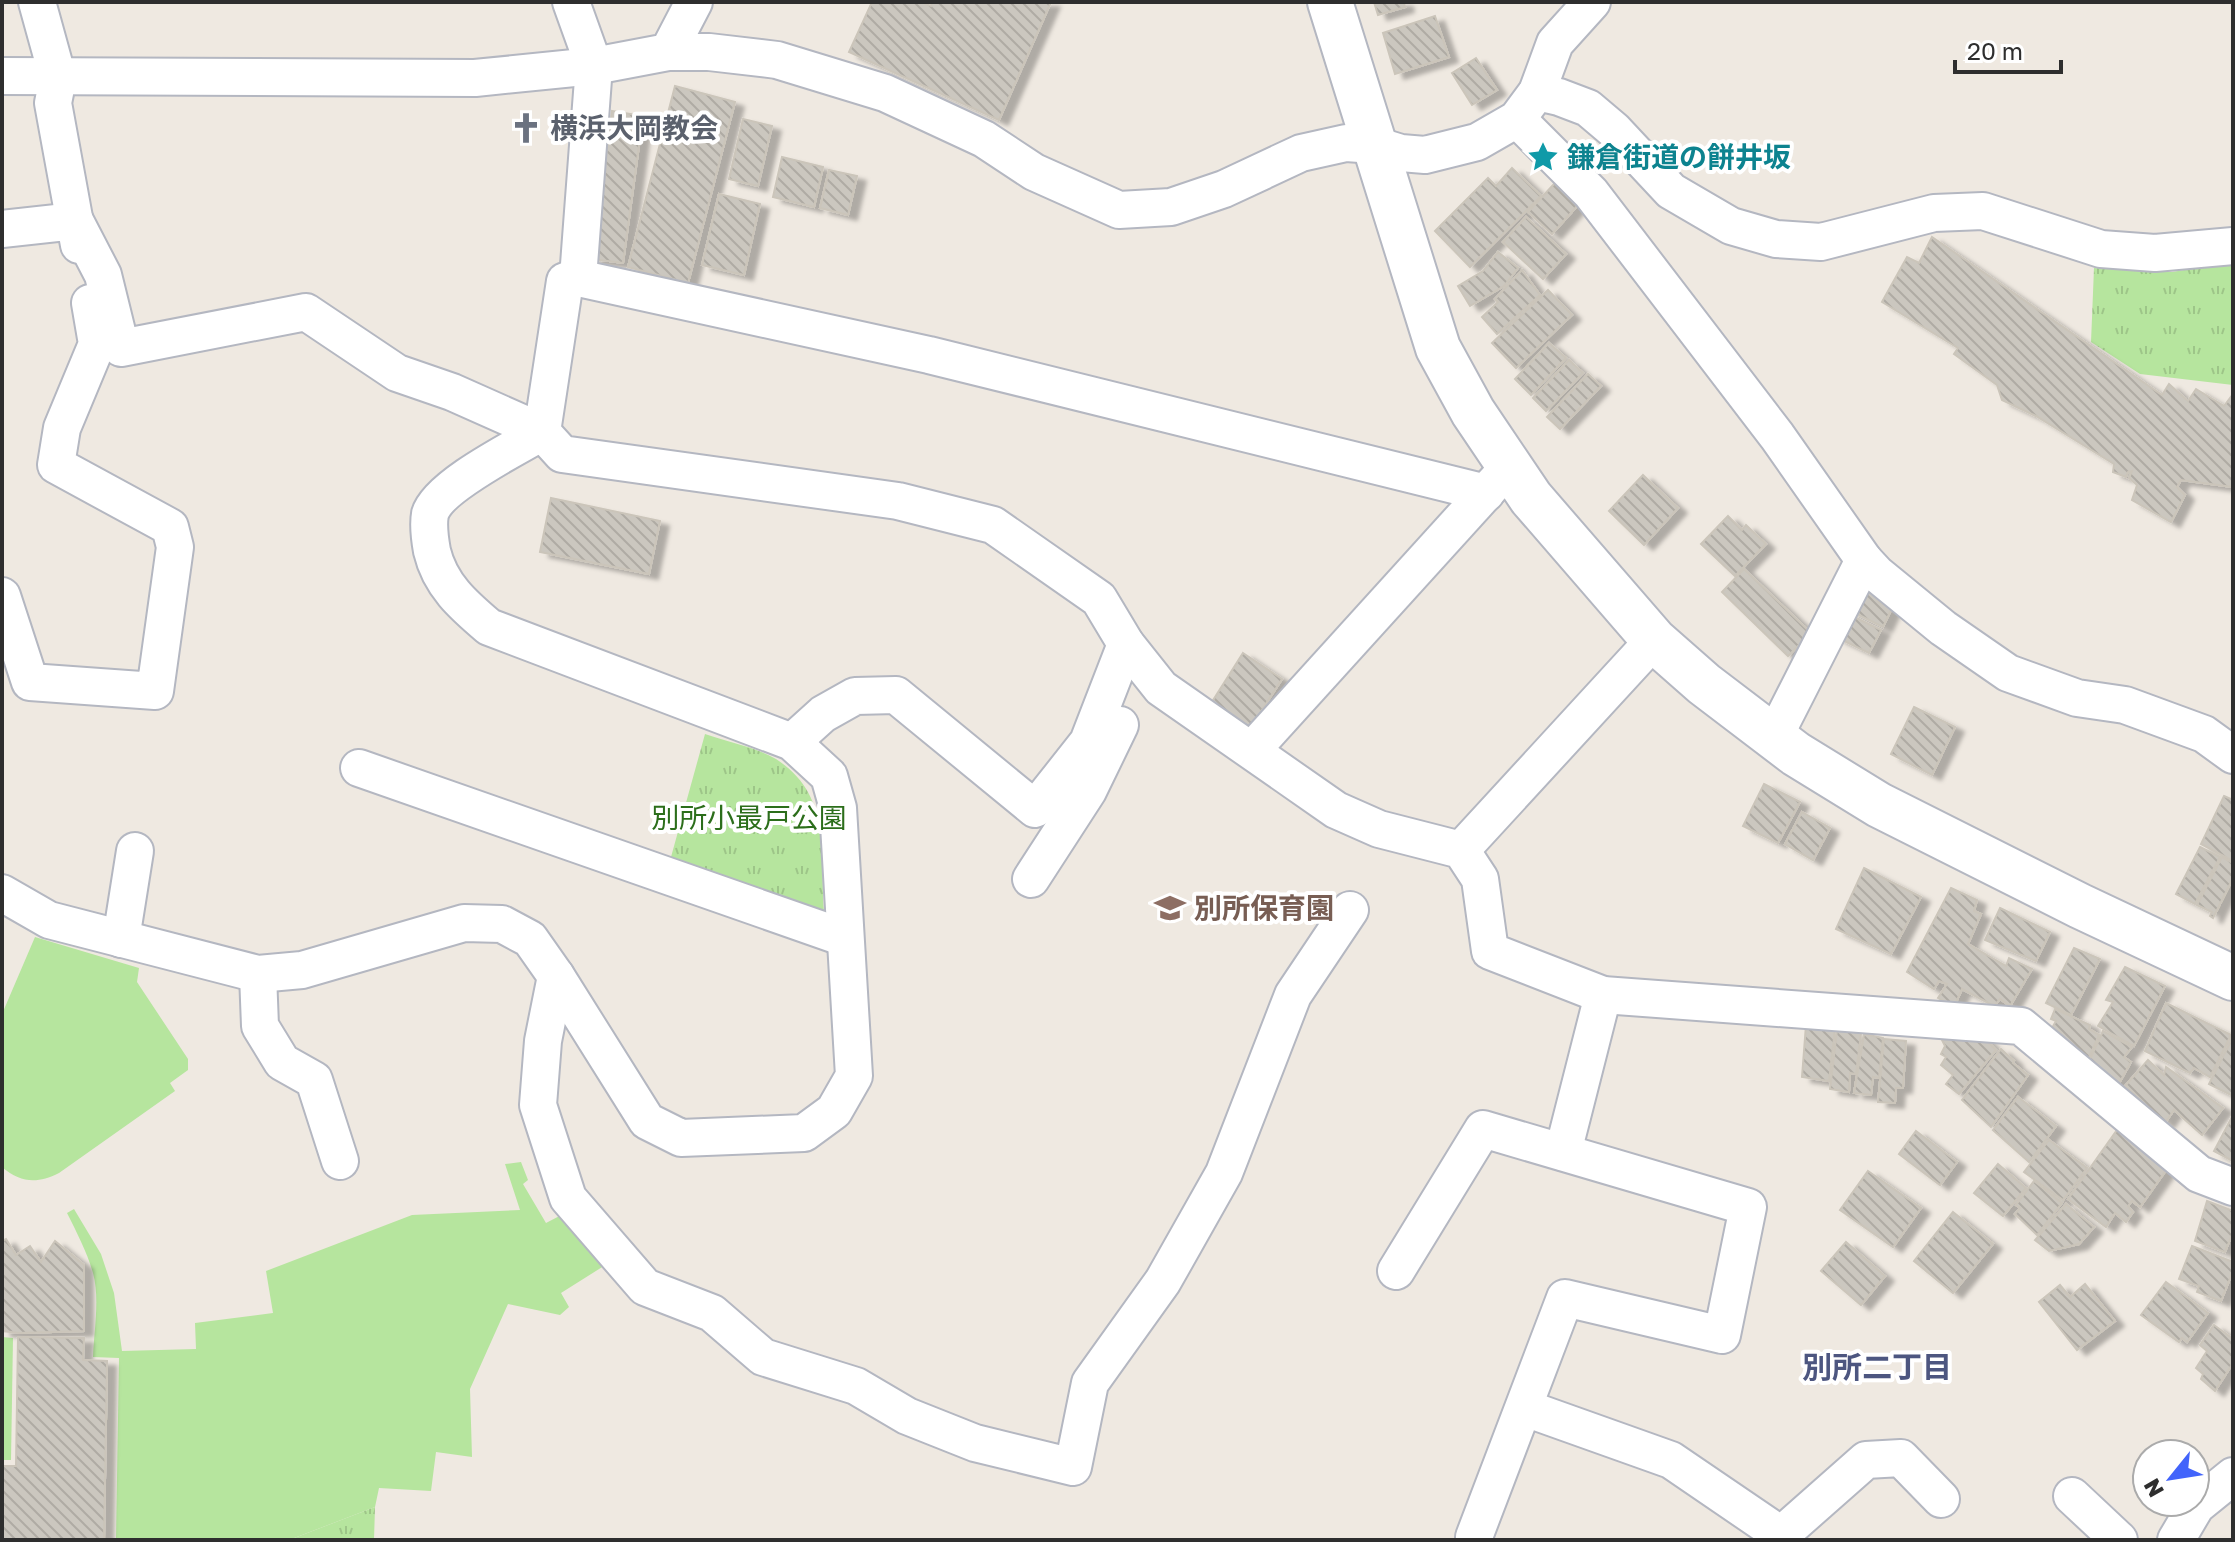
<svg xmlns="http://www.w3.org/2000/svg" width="2235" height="1542" font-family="'Golos Text','Noto Sans JP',sans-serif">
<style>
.grass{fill:#b6e59e}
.park{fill:url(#park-tufts)}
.building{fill:url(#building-back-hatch);stroke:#cbc5ba;stroke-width:2;filter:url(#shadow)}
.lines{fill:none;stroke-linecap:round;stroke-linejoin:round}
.street-casing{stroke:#b4b7c1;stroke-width:40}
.secondary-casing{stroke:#b4b7c1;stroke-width:48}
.street{stroke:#fff;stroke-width:36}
.secondary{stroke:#fff;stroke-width:44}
.labels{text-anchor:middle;stroke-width:8;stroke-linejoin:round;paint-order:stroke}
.worship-label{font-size:28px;font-weight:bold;fill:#5b616d;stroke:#fff;text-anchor:start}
.culture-label{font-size:28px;font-weight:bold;fill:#0d838f;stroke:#fff;text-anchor:start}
.park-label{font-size:28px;fill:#2c6e1b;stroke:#fff}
.education-label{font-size:28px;font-weight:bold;fill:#785e54;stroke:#fff;text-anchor:start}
.neighbourhood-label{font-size:30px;font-weight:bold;fill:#4d5680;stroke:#fff}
</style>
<defs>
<pattern id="park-tufts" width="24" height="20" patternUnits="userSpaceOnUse" patternTransform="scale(2)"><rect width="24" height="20" fill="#b6e59e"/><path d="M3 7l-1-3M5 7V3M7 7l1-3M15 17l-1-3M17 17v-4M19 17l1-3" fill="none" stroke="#9dc588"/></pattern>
<pattern id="building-back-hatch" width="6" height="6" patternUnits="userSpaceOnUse" patternTransform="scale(2)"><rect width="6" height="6" fill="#cbc7bf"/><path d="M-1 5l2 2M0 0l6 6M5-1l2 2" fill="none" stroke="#afaba4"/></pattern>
<filter id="shadow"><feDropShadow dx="9" dy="5" stdDeviation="2" flood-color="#0004"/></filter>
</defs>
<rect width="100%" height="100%" fill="#efe9e1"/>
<g class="grass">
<path d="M35,937l104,31 -2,14 51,77v11l-18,13 5,8 -116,82c-22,11 -38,10 -57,-6v-153z"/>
<path d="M521,1162l7,18 -5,4 23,39 25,-13 36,54 -46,29 8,14 -9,8 -52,-11 -38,85 2,68 -36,-5 -5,39 -52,-3 -4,19 -86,33h-173l3,-182 -26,-1c1,-27 7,-58 0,-84 -6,-21 -16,-40 -26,-60l7,-4 27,45 13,39 8,58 74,-2 -1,-26 78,-10 -7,-42 146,-56 108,-5 -15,-46z"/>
<path d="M2,1337l11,1 -2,122h-9z"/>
</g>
<g class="park">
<path d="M2220,264l13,1v120l-93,-11 -49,-32 3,-74 78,4z"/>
<path d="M705,734c22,8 51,13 71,25 56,36 44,93 48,152l-153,-54z"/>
<path d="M375,1507l-1,33h-85z"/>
</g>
<g class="building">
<path d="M872,2h49l10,4 1,-4h119l-52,118 -150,-68z"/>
<path d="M1374,2h30l1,5 -27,8z"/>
<path d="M1435,16l14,41 -54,17 -12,-41z"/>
<path d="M1476,58l21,32 -25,15 -20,-32z"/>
<path d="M675,86l60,16 -47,181 -60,-16z"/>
<path d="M612,111l31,5 -20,147 -31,-4z"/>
<path d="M743,119l29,7 -14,60 -29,-7z"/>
<path d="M782,157l41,10 -9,40 -41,-10z"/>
<path d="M1512,168l29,28 -71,71 -35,-36 53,-53 8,8z"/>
<path d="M829,170l28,6 -9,39 -28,-7z"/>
<path d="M1555,183l24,21 -27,30 -24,-22z"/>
<path d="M719,194l41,10 -16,71 -42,-10z"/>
<path d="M1526,217l40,37 -23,25 -40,-37z"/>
<path d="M1932,237l230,158 7,-11 19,17 8,-12 28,17 9,-12v93l-52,-7 -4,7 8,8 -14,27 -39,-22 5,-15 -8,-7 3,-7 -4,1 -2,5 -13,-5 1,-8 -78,-48 -34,-16 -5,-15 -43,-31 4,-6 -76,-46 25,-45 12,6z"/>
<path d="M1498,252l20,16 -14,18 -34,20 -12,-20 25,-15z"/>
<path d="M1522,270l18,25 -43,39 -15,-17 16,-15 -3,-3z"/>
<path d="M1548,290l24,25 -56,53 -24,-25z"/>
<path d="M1549,343l17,15 -35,37 -16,-16z"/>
<path d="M1569,360l14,13 -37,38 -13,-13z"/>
<path d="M1588,374l13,12 -41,43 -13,-12z"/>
<path d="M1643,475l35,33 -34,37 -35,-34z"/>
<path d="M551,498l109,23 -11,53 -109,-22z"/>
<path d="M1728,516l14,14 4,-5 20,19 -31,32 -34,-32z"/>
<path d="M1744,569l67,64 -23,23 -66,-64z"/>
<path d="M1862,584l11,5 6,13 13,6 -9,19 -34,-17z"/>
<path d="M1848,614l33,16 -12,23 -33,-16z"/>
<path d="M1243,653l39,26 -33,51 -39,-25z"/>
<path d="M1914,707l41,20 -23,48 -41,-21z"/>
<path d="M1764,784l36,18 -22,41 -35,-17z"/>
<path d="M2224,796l9,4v61l-32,-17z"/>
<path d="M1802,812l28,16 -17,32 -28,-16z"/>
<path d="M2200,847l20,10 -25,47 -19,-10z"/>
<path d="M2222,857l11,6v15l-20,40 -3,-2 2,-4 -15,-7z"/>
<path d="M1864,868l57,29 -30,57 -55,-25z"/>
<path d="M1951,888l26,12 -3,11 7,3 -13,30 38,22 3,-8 23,11 -22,37 -10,-7 -6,7 -32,-17 -8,18 -16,-9 9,-14 -8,-3 -5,8 -27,-17z"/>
<path d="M2000,908l50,24 -14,29 -51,-21z"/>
<path d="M2074,948l26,11 -29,56 -25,-12z"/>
<path d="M2125,967l40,19 -31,60 -36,-20 15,-24 -7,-2z"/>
<path d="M2166,1003l65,32 -21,42 -16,-9 -4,5 -45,-22z"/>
<path d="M2055,1009l35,16 -1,4 10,6 -12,27 -28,-21 2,-8 -9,-5 4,-7 -5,-2z"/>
<path d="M1806,1025l29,4 -6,52 -27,-4z"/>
<path d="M1837,1030l24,3 -5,41 -6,-1 -1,19 -19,-3z"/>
<path d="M2103,1031l29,16 -8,10 7,5 -14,25 -32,-17z"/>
<path d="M1864,1034l19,4 -4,40 -6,-1 -2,18 -17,-2z"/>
<path d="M1981,1035l15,15 -37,44 -13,-10 7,-9 -12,-10 5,-8 -5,-3 4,-8 -3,-6z"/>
<path d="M2233,1037v59l-24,-12z"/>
<path d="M1884,1039l22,2 -3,47h-7l-1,15 -17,-1z"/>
<path d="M2001,1049l13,12 -1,2 15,12 -37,52 -29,-27z"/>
<path d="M2148,1060l16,15 2,-8 57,41 -21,27 -28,-25 -9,13 -40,-37z"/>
<path d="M2018,1097l38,29 -27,36 -36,-32z"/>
<path d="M2233,1115v46l-19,-10z"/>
<path d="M2117,1130l52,36 -29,41 -8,-6 -4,5 5,6 -7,10 -11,-9 -9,14 -38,-28z"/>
<path d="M1916,1131l41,31 -17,23 -41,-31z"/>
<path d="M2049,1140l38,28 -24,32 -39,-28z"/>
<path d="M1998,1164l28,24 -23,28 -29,-23z"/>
<path d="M1868,1171l53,37 -28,39 -53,-37z"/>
<path d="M2034,1181l28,22 -25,32 -22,-21 5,-6 -4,-3z"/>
<path d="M2207,1201l26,10v21l-8,20 -30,-11z"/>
<path d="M2066,1204l28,23 -15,17 -30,7 -14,-11z"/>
<path d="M1953,1212l40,32 -40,49 -39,-32z"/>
<path d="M6,1239l10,16 14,-9 11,16 14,-21 29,24v66l-64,2 -18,-2v-90z"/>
<path d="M1846,1242l39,34 -24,29 -40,-34z"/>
<path d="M2192,1246l41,16v9l-12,30 -24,-9 2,-6 -20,-7z"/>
<path d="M2166,1282l42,31 -21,29 -5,-4 -3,4 -38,-27z"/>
<path d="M2085,1284l30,37 -38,29 -38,-48 21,-17 10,12z"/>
<path d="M2214,1325l19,14v24l-18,28 -14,-12 2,-5 -7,-6 11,-17 -7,-6z"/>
<path d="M18,1337l66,1 -1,22 24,1 -3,179h-102v-74h14z"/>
</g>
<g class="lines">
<defs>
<g id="street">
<path d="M37,2l21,76 -5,25 26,142"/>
<path d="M668,52h41l68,8 108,33 99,46 50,33 85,38 52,-3 53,-18 77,-36 45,-10 29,2 26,8 24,2 52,-13 40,-23 20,-27 18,-49 37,-41"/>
<path d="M2,76l473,2 119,-12 74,-14 26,-50"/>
<path d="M1537,92l22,5 29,11 26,22 57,61 60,35 45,13 45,3 113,-29 49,-2 118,38 54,4 78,-7"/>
<path d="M1517,119l74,74 186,243 87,124 13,14 66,54 65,45 69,25 48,7 79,29 29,21"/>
<path d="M2,229l73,-8 28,54 18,73 185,-36 91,61 55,19 90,40 20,22 336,47 95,24 106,74 27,45 35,44 175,122 43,19 82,21 19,29 10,72 113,44 418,31 178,148 34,13"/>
<path d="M578,278l351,77 557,138"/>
<path d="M2,596l28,86 125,9 20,-144 -5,-20 -114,-62 6,-37 35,-84 -7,-41"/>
<path d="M1774,737l90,-177"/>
<path d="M792,742l31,-28 32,-18 41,-1 139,114 53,-67 38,-98"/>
<path d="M1252,750l246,-271"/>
<path d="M359,768l486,170"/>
<path d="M1461,850l193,-210"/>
<path d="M1031,879l57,-88 32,-66"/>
<path d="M2,893l47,27 209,54 44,-4 162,-47 38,1 28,15 26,37 -13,65 -5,64 30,93 77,89 67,26 51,44 93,29 51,30 68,27 98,24 17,-84 73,-102 61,-108 69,-178 57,-85"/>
<path d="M121,939l14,-88"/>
<path d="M258,974l2,52 22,36 32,18 26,81"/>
<path d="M556,976l91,145 34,17 123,-5 30,-22 20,-35 -16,-268 -9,-32 -37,-34 -303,-115c-26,-22 -49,-42 -57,-76 -2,-11 -4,-26 -2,-37 8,-28 87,-67 112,-82l23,-151 13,-3 16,-212 -23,-64"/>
<path d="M1563,1152l40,-157"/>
<path d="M1396,1271l87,-142 265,78 -26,128 -157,-37 -91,239"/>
<path d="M1525,1408l146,52 110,75 85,-75 35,-2 40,41"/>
<path d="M2072,1496l47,44"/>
<path d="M2176,1540l20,-34 37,-30"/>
</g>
<path id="secondary" d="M1330,2l108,346 35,64 58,86 123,142 50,44 92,70 83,51 201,101 153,72"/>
</defs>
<use href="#street" class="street-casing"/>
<use href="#secondary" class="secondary-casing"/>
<use href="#street" class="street"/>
<use href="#secondary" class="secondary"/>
</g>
<defs>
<symbol id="church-bare" viewBox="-9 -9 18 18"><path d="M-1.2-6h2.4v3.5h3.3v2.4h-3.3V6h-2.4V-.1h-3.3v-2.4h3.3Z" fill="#6b7280" stroke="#fff" stroke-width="2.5" paint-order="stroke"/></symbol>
<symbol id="sight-bare" viewBox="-9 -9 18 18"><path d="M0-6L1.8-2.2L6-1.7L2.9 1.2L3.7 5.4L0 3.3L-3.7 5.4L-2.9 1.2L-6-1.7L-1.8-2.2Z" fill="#0f9aa8" stroke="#fff" stroke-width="2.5" paint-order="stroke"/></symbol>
<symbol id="school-bare" viewBox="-9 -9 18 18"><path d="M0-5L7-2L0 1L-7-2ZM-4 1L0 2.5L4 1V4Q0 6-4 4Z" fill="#8d6e63" stroke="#fff" stroke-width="2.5" paint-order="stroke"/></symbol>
</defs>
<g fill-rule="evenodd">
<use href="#church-bare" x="504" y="106" width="44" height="44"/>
<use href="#sight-bare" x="1521" y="135" width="44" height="44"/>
<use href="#school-bare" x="1148" y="886" width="44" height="44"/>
</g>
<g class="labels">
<g class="worship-label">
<text x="550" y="138">横浜大岡教会</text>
</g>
<g class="culture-label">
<text x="1567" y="167">鎌倉街道の餅井坂</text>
</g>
<g class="park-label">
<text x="749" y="828">別所小最戸公園</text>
</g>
<g class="education-label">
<text x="1194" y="918">別所保育園</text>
</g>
<g class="neighbourhood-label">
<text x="1877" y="1378">別所二丁目</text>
</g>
</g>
<rect width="2235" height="1542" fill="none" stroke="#2e2e2e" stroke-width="8"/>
<g transform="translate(2171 1478) rotate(240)"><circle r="38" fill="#ffffff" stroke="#ababab" stroke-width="2"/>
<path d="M0-6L14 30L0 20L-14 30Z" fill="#4264fb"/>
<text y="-12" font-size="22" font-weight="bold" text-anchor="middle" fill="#2e2e2e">N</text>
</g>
<path d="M1955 60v12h106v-12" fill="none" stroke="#2e2e2e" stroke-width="4"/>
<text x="1967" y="60" font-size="24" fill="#2e2e2e" stroke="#ffffff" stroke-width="6" paint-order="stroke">20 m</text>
</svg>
